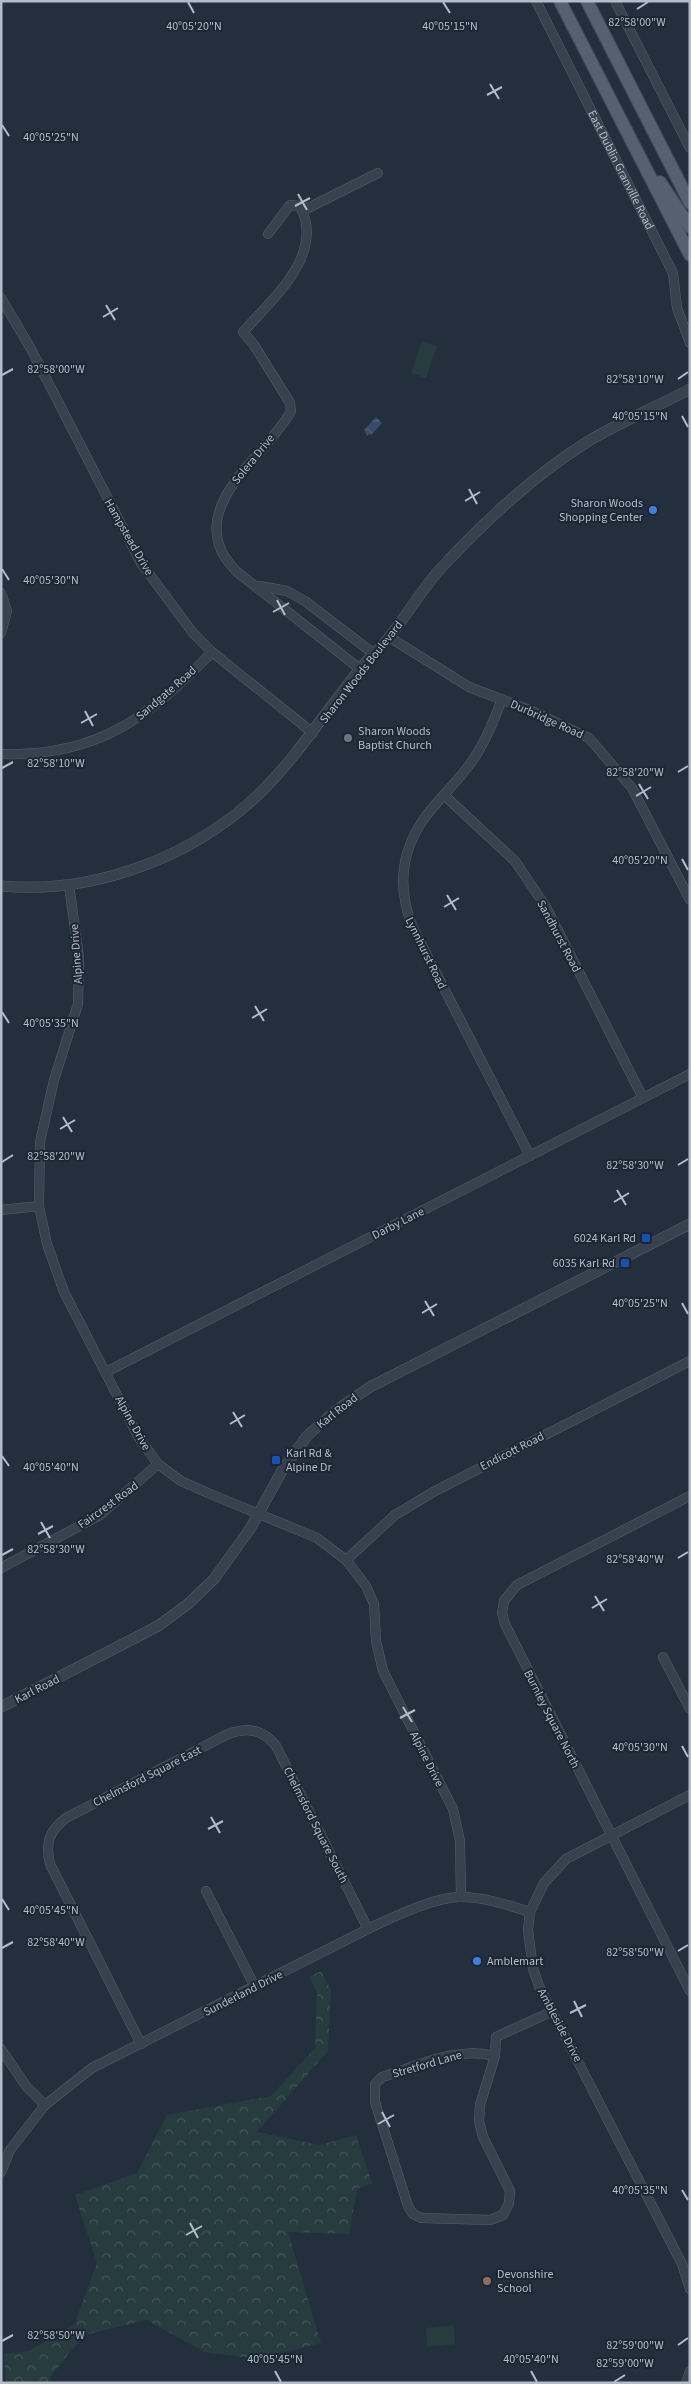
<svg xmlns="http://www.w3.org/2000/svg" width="691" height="2384" font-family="'Source Sans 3',sans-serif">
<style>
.forest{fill:url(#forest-crowns)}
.garden{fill:#263c3f}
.water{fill:url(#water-waves)}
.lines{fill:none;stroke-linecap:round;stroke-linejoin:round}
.minor-casing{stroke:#565f6c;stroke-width:10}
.tertiary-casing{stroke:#565f6c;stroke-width:11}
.primary-casing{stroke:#414a57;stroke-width:14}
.minor{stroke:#38414e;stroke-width:9}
.tertiary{stroke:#38414e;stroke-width:10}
.primary{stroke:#56606e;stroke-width:12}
.ticks{fill:none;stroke:#b4bcc9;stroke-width:2}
.shop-dot{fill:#3f7fe0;stroke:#1d2633;stroke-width:2}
.worship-dot{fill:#6b7280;stroke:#1d2633;stroke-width:2}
.transit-dot{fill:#1a4fb4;stroke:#1d2633;stroke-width:2}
.education-dot{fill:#8d6e63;stroke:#1d2633;stroke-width:2}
.labels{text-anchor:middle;stroke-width:4;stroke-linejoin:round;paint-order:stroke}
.street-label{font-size:12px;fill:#b4bcc9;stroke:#1d2633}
.poi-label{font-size:12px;fill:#b4bcc9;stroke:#1d2633;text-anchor:start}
.ticks-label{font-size:12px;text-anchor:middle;fill:#b4bcc9;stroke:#1d2633;stroke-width:4;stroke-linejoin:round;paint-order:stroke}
</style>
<defs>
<pattern id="forest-crowns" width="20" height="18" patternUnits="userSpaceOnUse" patternTransform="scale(1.25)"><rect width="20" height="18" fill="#263c3f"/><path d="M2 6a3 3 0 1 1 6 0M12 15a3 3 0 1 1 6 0" fill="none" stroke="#435659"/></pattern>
<pattern id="water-waves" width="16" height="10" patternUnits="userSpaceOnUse" patternTransform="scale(1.25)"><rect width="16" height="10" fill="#394c67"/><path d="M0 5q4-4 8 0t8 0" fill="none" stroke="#53647b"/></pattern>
</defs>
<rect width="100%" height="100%" fill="#242f3e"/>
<path class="forest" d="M321,1971l10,19 -3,61 -71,81 63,13 36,-10 16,48 -15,6 -8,45 -61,-2 33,111 -64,16 -53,-7 -57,-32 -63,15 -33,41 -1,7h-44l-2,-29 25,-3 45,-26 23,-62 -22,-68 62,-22 30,-58 104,-19 44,-48 2,-55 -8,-16z"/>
<g class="garden">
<path d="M422,341l15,5 -11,32 -15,-5z"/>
<path d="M454,2325l1,19 -28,3 -1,-19z"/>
</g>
<path class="water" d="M376,417l6,6 -11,12 -2,-1 -2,2 -3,-6z"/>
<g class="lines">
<defs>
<g id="minor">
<path id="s1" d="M536,1l137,272 4,35 13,35"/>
<path d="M615,1l75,147"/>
<path d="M302,211l76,-38"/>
<path d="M268,234l22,-29 10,1c26,49 -29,94 -57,126l11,13 36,58 1,8c-22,42 -95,87 -69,141 3,7 9,13 14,19l124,98"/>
<path d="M1,298l30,51 110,214 52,70 19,19 101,81"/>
<path d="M260,586l27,5 18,10 69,53"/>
<path d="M1,593l6,18 -6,22"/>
<path d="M389,637l80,50 63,24 57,27 43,50 58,112"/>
<path d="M502,699c-8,22 -18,46 -32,65 -14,20 -33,36 -47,56 -23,34 -25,71 -10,108l117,228"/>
<path d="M1,754c96,3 147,-36 211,-102"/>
<path d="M445,796l70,65 31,46 97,191"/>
<path d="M69,885l10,73 -1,46 -24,76 -14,62 -1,64 8,38 17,48 75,146 19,26 23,17 27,12 109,45 29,22 20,26 8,18 2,37 7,30 70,138 7,32 1,56"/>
<path d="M1,1210l38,-4"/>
<path d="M106,1372l584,-298"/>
<path d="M690,1496l-173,89 -13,16 -2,12 3,11 185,367"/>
<path d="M346,1560l49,-45 40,-24 255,-130"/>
<path d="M1,1568l99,-53 58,-51"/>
<path d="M663,1657l27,52"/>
<path d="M690,1795l-124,64 -22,24 -14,29 -2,18 5,39 6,17 143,278 8,25"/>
<path d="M206,1891l49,96"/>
<path d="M141,2044l-91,-180c-5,-21 -1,-33 16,-46l162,-84c20,-7 34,-5 48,12l92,183"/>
<path d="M1,2049l25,37 19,19"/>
<path d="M495,2056c-38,-10 -77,10 -113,21l-7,7v18l33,104 5,8 8,4 69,2 13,-5 6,-12 1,-12 -27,-54 -4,-16 1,-16 15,-49 1,-19 57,-26"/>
<path d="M1,2172l9,-22 35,-45 47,-37 282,-142c24,-11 61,-29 87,-29 23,0 47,8 69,15"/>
<path d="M686,2383l4,-12"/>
</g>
<g id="tertiary">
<path d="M1,886c94,9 195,-30 262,-96 37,-37 64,-81 97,-121 9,-11 21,-21 30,-33 18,-22 33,-49 53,-70 43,-46 91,-91 144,-124 33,-20 69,-35 103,-53"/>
<path d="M1,1707l157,-81 30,-22 26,-25 36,-50 33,-60 24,-33 28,-25 35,-24 320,-163"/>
</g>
<g id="primary">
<path d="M560,1l130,254"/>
<path d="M587,1l103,202"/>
<path d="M660,182l30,45"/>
</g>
</defs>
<use href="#minor" class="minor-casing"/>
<use href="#tertiary" class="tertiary-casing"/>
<use href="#primary" class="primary-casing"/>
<use href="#minor" class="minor"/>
<use href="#tertiary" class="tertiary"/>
<use href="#primary" class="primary"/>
</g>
<path class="ticks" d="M188,2l6,11M443,2l7,11M637,9l11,-7M490,84l9,15M487,95l15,-8M2,125l7,11M298,194l9,16M295,206l15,-8M106,305l9,15M103,317l15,-9M2,375l11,-6M678,379l10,-7M682,416l6,11M469,489l8,15M465,501l15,-9M2,569l7,11M277,600l8,15M273,612l16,-9M85,711l8,15M81,723l16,-9M2,768l11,-6M678,772l10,-6M639,784l9,15M636,796l15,-9M682,859l6,11M447,895l9,15M444,907l15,-9M255,1006l9,15M2,1012l7,11M252,1018l15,-9M63,1117l9,15M60,1129l15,-9M2,1162l11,-7M678,1165l10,-6M617,1190l9,15M614,1202l15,-9M425,1301l9,15M682,1303l6,11M422,1313l15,-9M233,1412l9,15M230,1424l15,-9M2,1456l7,10M41,1522l9,16M38,1534l15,-8M2,1555l11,-6M678,1558l10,-6M595,1596l9,15M592,1608l15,-9M403,1707l9,15M400,1718l15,-8M682,1746l6,11M211,1817l9,16M208,1829l15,-8M2,1899l7,11M2,1948l11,-6M678,1951l10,-6M574,2001l8,16M570,2013l16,-8M382,2112l8,15M378,2124l16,-9M682,2190l6,10M190,2223l8,15M186,2235l16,-9M2,2341l11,-6M678,2345l10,-7M275,2371l6,11M531,2371l6,11M614,2382l11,-7"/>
<g class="shop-dot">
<circle cx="653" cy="510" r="5"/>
<circle cx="477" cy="1961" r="5"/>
</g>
<circle class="worship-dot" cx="348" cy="738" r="5"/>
<g class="transit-dot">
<rect x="641" y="1233" width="10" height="10" rx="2.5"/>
<rect x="620" y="1258" width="10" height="10" rx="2.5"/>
<rect x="271" y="1455" width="10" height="10" rx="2.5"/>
</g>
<circle class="education-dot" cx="487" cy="2281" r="5"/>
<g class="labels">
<g class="street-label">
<text dy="4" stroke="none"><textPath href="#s1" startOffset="189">East Dublin Granville Road</textPath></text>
<text transform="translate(253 459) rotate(-51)" y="4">Solera Drive</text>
<text transform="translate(129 537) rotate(60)" y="4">Hampstead Drive</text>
<text transform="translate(361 672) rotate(-52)" y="4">Sharon Woods Boulevard</text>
<text transform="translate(166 693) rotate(-41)" y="4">Sandgate Road</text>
<text transform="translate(547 719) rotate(24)" y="4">Durbridge Road</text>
<text transform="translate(559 936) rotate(62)" y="4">Sandhurst Road</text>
<text transform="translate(426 953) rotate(64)" y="4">Lynnhurst Road</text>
<text transform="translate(76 954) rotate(-94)" y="4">Alpine Drive</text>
<text transform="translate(398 1223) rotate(-27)" y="4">Darby Lane</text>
<text transform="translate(337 1411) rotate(-38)" y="4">Karl Road</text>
<text transform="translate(133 1423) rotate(61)" y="4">Alpine Drive</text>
<text transform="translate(512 1451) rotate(-27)" y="4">Endicott Road</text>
<text transform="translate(108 1505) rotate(-36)" y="4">Faircrest Road</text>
<text transform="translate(37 1689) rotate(-27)" y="4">Karl Road</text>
<text transform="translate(552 1719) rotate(63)" y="4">Burnley Square North</text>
<text transform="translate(427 1759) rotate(63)" y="4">Alpine Drive</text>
<text transform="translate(147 1776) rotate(-27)" y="4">Chelmsford Square East</text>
<text transform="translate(316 1825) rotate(63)" y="4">Chelmsford Square South</text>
<text transform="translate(243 1993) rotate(-27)" y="4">Sunderland Drive</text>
<text transform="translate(560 2025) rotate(62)" y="4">Ambleside Drive</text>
<text transform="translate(427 2064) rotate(-16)" y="4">Stretford Lane</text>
</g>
<g class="poi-label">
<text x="643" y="507" text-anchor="end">Sharon Woods<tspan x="643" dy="14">Shopping Center</tspan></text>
<text x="358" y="735">Sharon Woods<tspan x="358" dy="14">Baptist Church</tspan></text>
<text x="636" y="1242" text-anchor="end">6024 Karl Rd</text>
<text x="615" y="1267" text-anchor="end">6035 Karl Rd</text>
<text x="286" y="1457">Karl Rd &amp;<tspan x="286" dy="14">Alpine Dr</tspan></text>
<text x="487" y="1965">Amblemart</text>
<text x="497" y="2278">Devonshire<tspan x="497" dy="14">School</tspan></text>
</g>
</g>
<g class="ticks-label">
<text x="637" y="26">82°58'00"W</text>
<text x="194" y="30">40°05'20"N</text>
<text x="450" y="30">40°05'15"N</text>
<text x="51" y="141">40°05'25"N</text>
<text x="56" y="373">82°58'00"W</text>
<text x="635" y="383">82°58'10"W</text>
<text x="640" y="420">40°05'15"N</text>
<text x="51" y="584">40°05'30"N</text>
<text x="56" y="767">82°58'10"W</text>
<text x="635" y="776">82°58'20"W</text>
<text x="640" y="864">40°05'20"N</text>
<text x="51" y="1027">40°05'35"N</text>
<text x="56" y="1160">82°58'20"W</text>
<text x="635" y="1169">82°58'30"W</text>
<text x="640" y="1307">40°05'25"N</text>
<text x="51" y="1471">40°05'40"N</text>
<text x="56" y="1553">82°58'30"W</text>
<text x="635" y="1563">82°58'40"W</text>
<text x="640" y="1751">40°05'30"N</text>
<text x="51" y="1914">40°05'45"N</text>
<text x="56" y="1946">82°58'40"W</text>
<text x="635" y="1956">82°58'50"W</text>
<text x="640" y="2194">40°05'35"N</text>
<text x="56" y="2339">82°58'50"W</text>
<text x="635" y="2349">82°59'00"W</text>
<text x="275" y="2363">40°05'45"N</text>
<text x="531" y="2363">40°05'40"N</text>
<text x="625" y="2367">82°59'00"W</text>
</g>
<rect width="691" height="2384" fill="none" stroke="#b4bcc9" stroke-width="5"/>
</svg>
